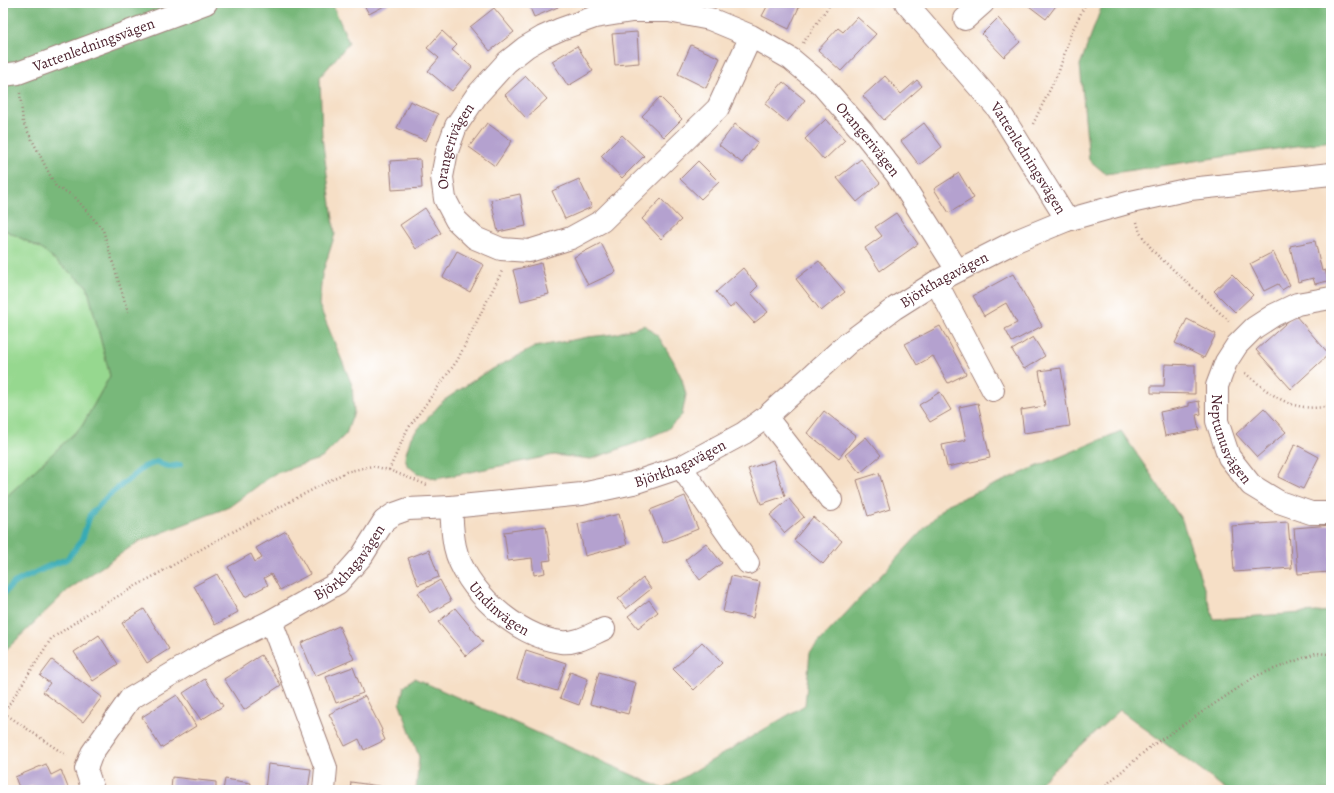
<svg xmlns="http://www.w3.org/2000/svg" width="1334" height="793" font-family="Alegreya,serif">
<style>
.green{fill:#96d88f;stroke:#707c5d}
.forest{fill:#78b87a;stroke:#616c52}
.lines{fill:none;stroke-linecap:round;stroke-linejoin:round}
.stream{stroke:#39abb5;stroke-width:6}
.building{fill:#b4a1cf}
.minor-casing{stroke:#a07f78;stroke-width:24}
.path{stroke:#a07f78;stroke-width:2.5;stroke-dasharray:1 3;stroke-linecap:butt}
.minor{stroke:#fff;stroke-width:22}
.labels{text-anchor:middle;stroke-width:3;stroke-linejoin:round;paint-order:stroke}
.street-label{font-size:15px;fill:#4a1f2b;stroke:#fff}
</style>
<rect width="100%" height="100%" fill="#fff"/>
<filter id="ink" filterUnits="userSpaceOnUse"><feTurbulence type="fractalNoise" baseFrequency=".025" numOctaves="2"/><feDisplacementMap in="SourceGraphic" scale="8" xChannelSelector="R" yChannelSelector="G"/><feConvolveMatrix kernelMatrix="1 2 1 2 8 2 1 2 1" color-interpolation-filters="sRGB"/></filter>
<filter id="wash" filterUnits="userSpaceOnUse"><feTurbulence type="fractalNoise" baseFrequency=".012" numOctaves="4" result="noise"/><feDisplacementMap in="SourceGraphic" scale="16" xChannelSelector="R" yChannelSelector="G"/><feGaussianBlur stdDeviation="0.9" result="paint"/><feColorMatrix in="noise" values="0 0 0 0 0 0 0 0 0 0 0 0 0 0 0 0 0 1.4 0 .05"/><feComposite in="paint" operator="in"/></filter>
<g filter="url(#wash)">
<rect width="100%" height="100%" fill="#f6dfc6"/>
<path class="green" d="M3,229l37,19 47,38 23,90 -28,50 -79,74z"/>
<g class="forest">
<path d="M3,3h329l17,40 -29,34 2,60 13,97 -13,41 -3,30 33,80 2,27 -8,22 -24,24 -48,16 -45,33 -91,35 -70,48 -59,57 -6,8v-155l79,-74 28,-50 -23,-90 -47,-38 -37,-19z"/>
<path d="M1103,3h228v138l-225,33 -17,-14 -9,-95z"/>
<path d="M645,325l13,11 15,24 9,19 4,16 -4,20 -14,14 -29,13 -48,17 -37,-4 -118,24 -19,-6 -10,-8 -2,-8 6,-20 32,-36 40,-27 52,-27 53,-10 27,-3z"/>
<path d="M1121,431l61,89 32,99 117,-8v179h-104l-107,-80 -88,80h-616l3,-33 -19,-53 4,-18 10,-8 250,111 141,-84 5,-53 136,-147z"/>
</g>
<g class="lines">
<path class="stream" d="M3,594l11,-11 33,-16 20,-8 15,-19 8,-25 18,-19 36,-29 13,-5 12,5 11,-2"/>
</g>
<g id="blocks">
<g class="building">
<path d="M363,3h27l-21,11z"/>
<path d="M528,3h29l1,4 -24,10z"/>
<path d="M769,3h32l-12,26 -27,-13z"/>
<path d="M1025,3h33l-12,16z"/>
<path d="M494,8l20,24 -24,19 -20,-24z"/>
<path d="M857,17l19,17 -35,37 -23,-21 20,-22 5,4z"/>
<path d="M998,18l22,24 -16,15 -22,-23z"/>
<path d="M442,31l15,14 -5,5 20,17 -20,24 -24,-20 11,-13 -12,-10z"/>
<path d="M637,32l2,31 -24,2 -3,-31z"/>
<path d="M691,45l29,13 -14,30 -28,-14z"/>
<path d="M577,46l16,25 -25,15 -16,-25z"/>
<path d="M526,76l21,23 -21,19 -21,-23z"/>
<path d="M885,76l16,18 16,-14 5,6 -38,34 -21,-24z"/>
<path d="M783,82l22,18 -18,22 -22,-18z"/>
<path d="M660,97l22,22 -18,18 -22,-21z"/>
<path d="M410,101l28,13 -12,27 -29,-13z"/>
<path d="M826,119l19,21 -21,20 -19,-21z"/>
<path d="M487,123l25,18 -17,25 -26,-19z"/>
<path d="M924,123l18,24 -23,18 -18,-24z"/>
<path d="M735,124l23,18 -16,21 -23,-18z"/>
<path d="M622,135l22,21 -22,22 -21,-22z"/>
<path d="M420,159l2,29 -30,2 -2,-29z"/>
<path d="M861,159l19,24 -23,19 -20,-24z"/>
<path d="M698,161l21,21 -18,17 -21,-20z"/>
<path d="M959,173l15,25 -25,15 -15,-24z"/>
<path d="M579,179l13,28 -27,12 -13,-28z"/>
<path d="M520,194l6,32 -28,6 -7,-32z"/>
<path d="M661,199l20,21 -20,19 -19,-20z"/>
<path d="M425,208l16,25 -25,16 -16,-24z"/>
<path d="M896,213l22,31 -38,27 -15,-23 17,-12 -7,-9z"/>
<path d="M1315,241l7,30 3,-1 3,11 -13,3 -2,-6 -15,4 -8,-36z"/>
<path d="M601,243l15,29 -28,13 -14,-28z"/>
<path d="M457,251l27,14 -14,27 -27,-15z"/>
<path d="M1273,252l17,33 -8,5 -4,-6 -14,7 -14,-27z"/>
<path d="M819,261l26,31 -24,19 -25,-32z"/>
<path d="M541,263l8,31 -28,7 -8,-31z"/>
<path d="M743,268l15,18 -7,7 17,19 -14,11 -18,-20 -6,5 -14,-16z"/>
<path d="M1013,274l29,52 -30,16 -7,-13 12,-6 -11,-20 -22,13 -11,-20z"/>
<path d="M1232,274l21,21 -18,17 -21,-21z"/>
<path d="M1295,315l34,39 -38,35 -35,-39z"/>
<path d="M1187,319l29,15 -12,24 -29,-15z"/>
<path d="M940,326l26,48 -18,9 -15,-27 -16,9 -12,-21z"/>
<path d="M1033,337l12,19 -21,13 -12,-19z"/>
<path d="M1165,364l30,1v29l-44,-1v-7h13z"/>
<path d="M1061,368l9,58 -46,7 -3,-23 24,-4 -6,-35z"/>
<path d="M940,392l11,18 -21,12 -11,-17z"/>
<path d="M1199,401l2,13 -5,1 3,15 -34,6 -5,-24 29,-6v-3z"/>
<path d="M978,403l12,55 -43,9 -5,-22 24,-5 -7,-33z"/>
<path d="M1264,408l22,24 -29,25 -21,-23z"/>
<path d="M824,411l32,25 -17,22 -32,-25z"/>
<path d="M866,437l15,18 -21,18 -15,-18z"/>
<path d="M1295,444l24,13 -16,32 -25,-12z"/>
<path d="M773,460l12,36 -24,8 -13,-35z"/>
<path d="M879,473l11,36 -22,7 -11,-36z"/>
<path d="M685,496l13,33 -35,14 -13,-33z"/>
<path d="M789,499l15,18 -19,16 -15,-18z"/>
<path d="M619,514l8,31 -42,11 -7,-32z"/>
<path d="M813,517l29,24 -19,23 -29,-24z"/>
<path d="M1288,522l4,46 -58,4 -3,-46z"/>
<path d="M1331,525v47l-33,2 -4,-46z"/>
<path d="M546,526l5,34 -8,1 2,12 -11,2 -2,-17 -24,3 -4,-29z"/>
<path d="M286,531l24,43 -30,16 -9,-16 -7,4 4,7 -23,12 -17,-30 23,-13 4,8 7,-4 -6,-10z"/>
<path d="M706,543l16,20 -22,17 -15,-20z"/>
<path d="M429,550l10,27 -21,8 -10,-27z"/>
<path d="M217,574l21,38 -23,13 -21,-39z"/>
<path d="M731,576l29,6 -7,36 -30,-6z"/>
<path d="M643,578l8,11 -25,20 -8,-10z"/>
<path d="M440,580l11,21 -21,12 -12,-20z"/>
<path d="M649,600l9,12 -20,16 -10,-12z"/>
<path d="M455,608l28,34 -17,14 -28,-34z"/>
<path d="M144,609l25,40 -22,14 -25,-40z"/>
<path d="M339,626l15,33 -39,17 -14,-33z"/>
<path d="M99,635l19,29 -25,17 -19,-29z"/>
<path d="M702,642l20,21 -28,27 -21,-21z"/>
<path d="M526,650l40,13 -9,28 -40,-12z"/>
<path d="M261,655l20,30 -37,25 -20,-31z"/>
<path d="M52,660l50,37 -19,25 -40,-30 7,-9 -10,-7z"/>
<path d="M353,667l10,26 -27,10 -10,-26z"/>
<path d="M570,672l18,7 -9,26 -19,-7z"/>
<path d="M599,672l37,11 -8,31 -38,-10z"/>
<path d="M205,679l18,27 -22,14 -18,-27z"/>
<path d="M177,695l19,31 -35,22 -19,-31z"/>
<path d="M365,696l17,34 -1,1 4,9 -21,10 -5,-11 -14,7 -16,-32z"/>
<path d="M46,764l5,11 10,-5 8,20h-33l-2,-5 -14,5 -5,-13z"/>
<path d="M268,764l43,5 -3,21h-43z"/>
<path d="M172,777l44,5v8h-45z"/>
<path d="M225,779l26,4 -1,7h-27z"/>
<path d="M351,782l41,6v2h-42z"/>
</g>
</g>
</g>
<g filter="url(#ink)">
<use href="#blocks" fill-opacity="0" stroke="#a07f78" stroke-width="1"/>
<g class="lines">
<defs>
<g id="minor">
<path id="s1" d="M906,3l92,106 69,111"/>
<path d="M965,19l18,-16"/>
<path id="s2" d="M751,36l-33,72 -116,113 -31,17 -42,13 -28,-2 -26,-11 -19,-18 -11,-21 -3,-22 5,-26 9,-25 21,-31 30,-33 19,-15 17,-10 18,-8 34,-12 37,-6h37l41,8 41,17 40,23 30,25 42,48 34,43 60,95"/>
<path id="s3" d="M3,75l15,-2 188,-70"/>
<path d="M936,282l57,108"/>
<path id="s4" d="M1331,298l-34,6 -23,11 -20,13 -17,17 -11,17 -9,24v35l12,36 22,28 28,17 32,11h20"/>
<path d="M766,417l65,83"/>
<path d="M681,467l67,96"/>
<path id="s5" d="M451,507c1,13 1,27 4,40 9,42 62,90 106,95 15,2 29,-7 43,-13"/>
<path d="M271,621l55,147 -2,22"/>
<path id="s6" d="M93,790l-7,-21 6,-16 38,-54 80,-48 61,-30 67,-38 24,-27 22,-35 10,-7 14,-5 43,-2 131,-13 51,-11 48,-16 63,-34 22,-16 82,-74 47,-35 41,-26 80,-41 51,-21 64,-18 59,-13 141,-15"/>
</g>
</defs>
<use href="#minor" class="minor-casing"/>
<g class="path">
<path d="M803,43l28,-40"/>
<path d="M20,93l3,29 33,65 18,9 29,34 25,82"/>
<path d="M1033,124l26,-53 12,-38 15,-30"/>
<path d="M1137,222l3,11 14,19 76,70"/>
<path d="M1245,373c29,24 47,40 86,33"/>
<path d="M389,470l18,-40 50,-69 45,-90"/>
<path d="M4,713l63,43"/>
<path d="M3,714l48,-75 39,-27 131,-74 125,-66 26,-6 17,4 38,15"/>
<path d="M1100,790l50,-43 106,-71 60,-23 15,1"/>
</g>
<use href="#minor" class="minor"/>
</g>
</g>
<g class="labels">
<g class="street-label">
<text dy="5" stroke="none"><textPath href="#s3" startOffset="96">Vattenledningsvägen</textPath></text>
<text dy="5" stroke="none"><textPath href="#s2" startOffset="1002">Orangerivägen</textPath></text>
<text dy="5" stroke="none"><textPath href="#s2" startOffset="482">Orangerivägen</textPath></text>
<text dy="5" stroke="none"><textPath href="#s1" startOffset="198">Vattenledningsvägen</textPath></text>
<text dy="5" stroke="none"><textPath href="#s6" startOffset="1050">Björkhagavägen</textPath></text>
<text dy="5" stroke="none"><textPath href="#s4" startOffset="210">Neptunusvägen</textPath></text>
<text dy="5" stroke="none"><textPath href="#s6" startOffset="726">Björkhagavägen</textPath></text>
<text dy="5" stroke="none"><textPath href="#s6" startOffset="366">Björkhagavägen</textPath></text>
<text dy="5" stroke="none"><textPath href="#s5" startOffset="118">Undinvägen</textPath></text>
</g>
</g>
<rect width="1334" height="793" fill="none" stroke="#fff" stroke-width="16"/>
</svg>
